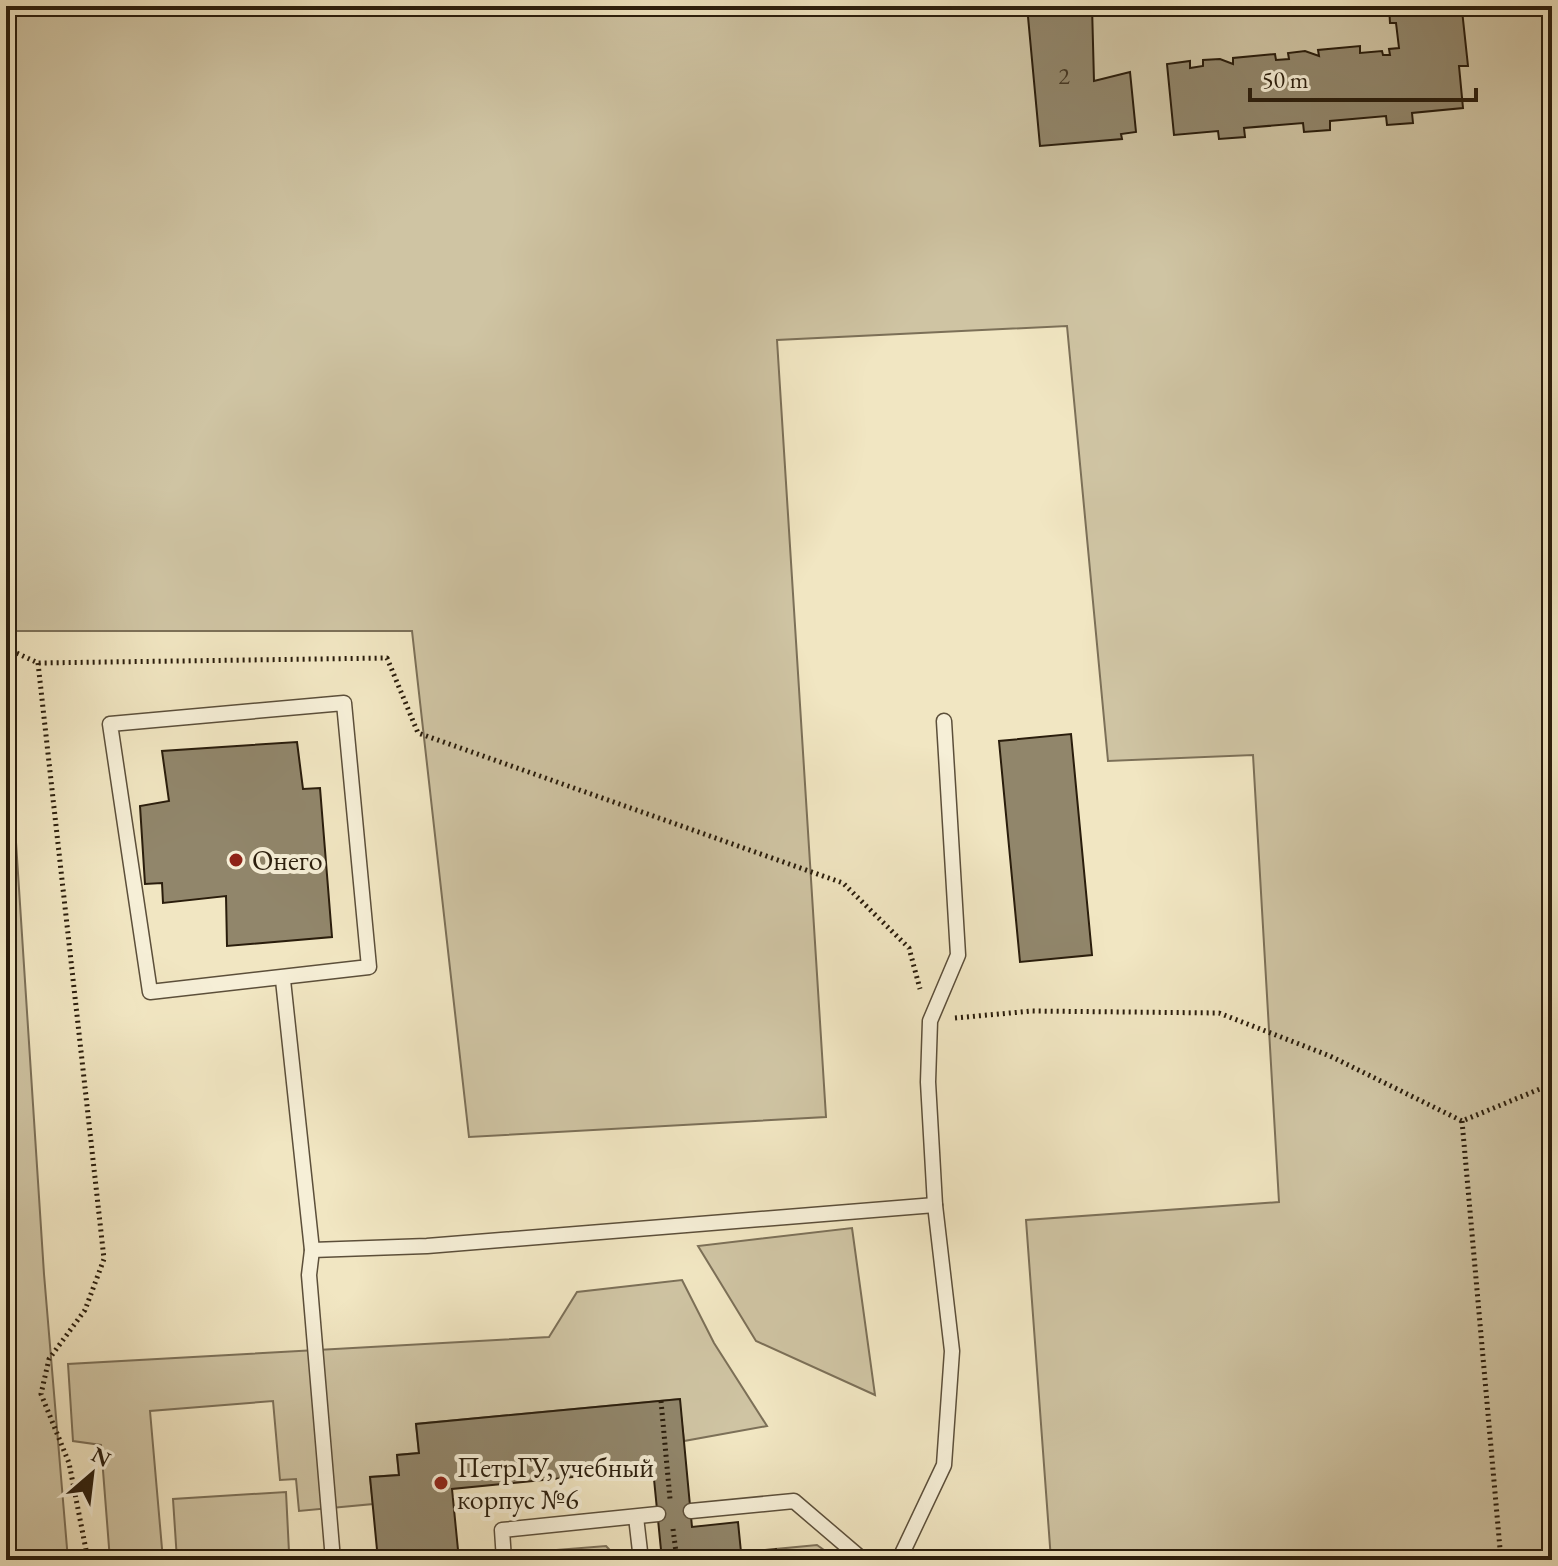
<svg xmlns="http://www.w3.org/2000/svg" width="1558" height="1566" font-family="'EB Garamond',serif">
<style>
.green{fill:#cfc4a3;stroke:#7c7058;stroke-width:2}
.building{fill:#91866b;stroke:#2a1d0c;stroke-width:2}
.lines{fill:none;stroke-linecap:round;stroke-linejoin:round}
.service-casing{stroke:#5c4f3a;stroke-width:17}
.path{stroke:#2a1d0c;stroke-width:5;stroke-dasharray:2 4;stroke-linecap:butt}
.service{stroke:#f6efd7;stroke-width:14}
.poi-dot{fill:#8f2418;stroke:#f6efd7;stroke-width:3}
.labels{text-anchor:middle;stroke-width:8;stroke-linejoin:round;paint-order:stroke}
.number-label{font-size:24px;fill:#443724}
.poi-label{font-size:28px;fill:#2a1d0c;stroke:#f6efd7;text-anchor:start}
</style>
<rect width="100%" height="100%" fill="#f1e6c2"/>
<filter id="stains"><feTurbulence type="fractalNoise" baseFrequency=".0025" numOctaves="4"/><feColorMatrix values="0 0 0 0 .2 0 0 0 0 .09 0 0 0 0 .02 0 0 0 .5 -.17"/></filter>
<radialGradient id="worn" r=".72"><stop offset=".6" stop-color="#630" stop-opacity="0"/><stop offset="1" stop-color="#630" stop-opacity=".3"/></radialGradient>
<g class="green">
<path d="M6,6h1546v1554h-501l-25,-340 253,-18 -26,-447 -145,6 -41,-435 -290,14 49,777 -357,20 -57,-506h-406z"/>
<path d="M6,688l38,586 24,286h-62z"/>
<path d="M852,1228l23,167 -119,-54 -58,-95z"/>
<path d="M682,1280l32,63 53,83 -83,15 -5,-42 -263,25 3,29 -22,2 2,20 -29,2 3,27 -74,7 -3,-32 -16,1 -7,-79 -123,10 13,149h-53l-9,-115 -28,-4 -5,-77 481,-27 28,-45z"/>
<path d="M286,1492l3,60 -6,6 -106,2 -4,-61z"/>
<path d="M817,1545l21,15h-61l-1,-11z"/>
<path d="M606,1546l13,14h-90l3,-8z"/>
</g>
<g class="building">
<path d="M1027,6h65l2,75 36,-9 6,60 -15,2 1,5 -82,7z"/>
<path d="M1389,6h79v3l-6,1 6,56h-9l4,42 -51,5 1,10 -26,2 -1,-9 -56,5v9l-26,2 -1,-9 -59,5 1,9 -26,2 -1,-8 -44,4 -7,-71 23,-3v7l13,-2v-6l17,-1 13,5v-6l42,-4 1,6 13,-1 -1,-6 17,-2 14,5 -1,-6 42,-4v7l22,-2 1,4h7l-1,-6 10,-1 -3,-25h-6z"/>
<path d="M1071,734l21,221 -72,7 -21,-221z"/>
<path d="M297,742l6,47 17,-1 12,149 -105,9 -1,-50 -63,7 -1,-20 -17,1 -5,-78 29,-5 -7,-50z"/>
<path d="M680,1399l12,128 46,-5 3,30 35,-3 1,11h-115l-9,-91 -201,20 7,71h-81l-8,-83 29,-2 -2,-20 22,-2 -3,-29z"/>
</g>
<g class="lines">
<defs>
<g id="service">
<path d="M344,703l25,264 -219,25 -40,-268z"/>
<path d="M283,980l29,270 -3,25 24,285"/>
<path d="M312,1250l115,-4 508,-41"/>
<path d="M691,1511l103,-10 69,59"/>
<path d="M636,1517l5,43"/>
<path d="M504,1560l-2,-30 156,-16"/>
<path d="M899,1560l45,-95 8,-114 -17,-146 -7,-123 2,-61 28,-66 -14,-234"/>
</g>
</defs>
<use href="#service" class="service-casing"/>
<g class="path">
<path d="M6,648l32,15 349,-5 31,75 425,150 66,65 11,41"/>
<path d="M38,663l66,596 -19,51 -36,49 -8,35 28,69 19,97"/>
<path d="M955,1018l77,-7 187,2 111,43 132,65 90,-37"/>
<path d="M1462,1121l39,439"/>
<path d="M661,1401l9,98"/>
<path d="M673,1529l4,31"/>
</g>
<use href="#service" class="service"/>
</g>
<g class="poi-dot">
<circle cx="236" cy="860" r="8"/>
<circle cx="441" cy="1483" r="8"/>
</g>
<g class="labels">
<g class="number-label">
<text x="1064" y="84">2</text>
</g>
<g class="poi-label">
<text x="252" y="870">Онего</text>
<text x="457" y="1477">ПетрГУ, учебный<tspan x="457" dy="32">корпус №6</tspan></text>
</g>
</g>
<rect width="1558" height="1566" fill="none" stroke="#f1e6c2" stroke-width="32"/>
<rect x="8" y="8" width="1542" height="1550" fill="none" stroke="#2a1d0c" stroke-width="4"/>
<rect x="16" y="16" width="1526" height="1534" fill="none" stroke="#2a1d0c" stroke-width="2"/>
<g transform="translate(92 1474) rotate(28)" stroke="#f6efd7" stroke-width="6" paint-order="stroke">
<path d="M0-6L14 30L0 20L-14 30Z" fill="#2a1d0c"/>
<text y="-12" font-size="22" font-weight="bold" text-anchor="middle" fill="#2a1d0c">N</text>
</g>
<path d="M1250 88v12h226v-12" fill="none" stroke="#2a1d0c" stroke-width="4"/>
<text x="1262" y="88" font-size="24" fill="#2a1d0c" stroke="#f6efd7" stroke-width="6" paint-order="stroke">50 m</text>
<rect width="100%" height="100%" filter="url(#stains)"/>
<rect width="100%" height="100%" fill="url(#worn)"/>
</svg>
